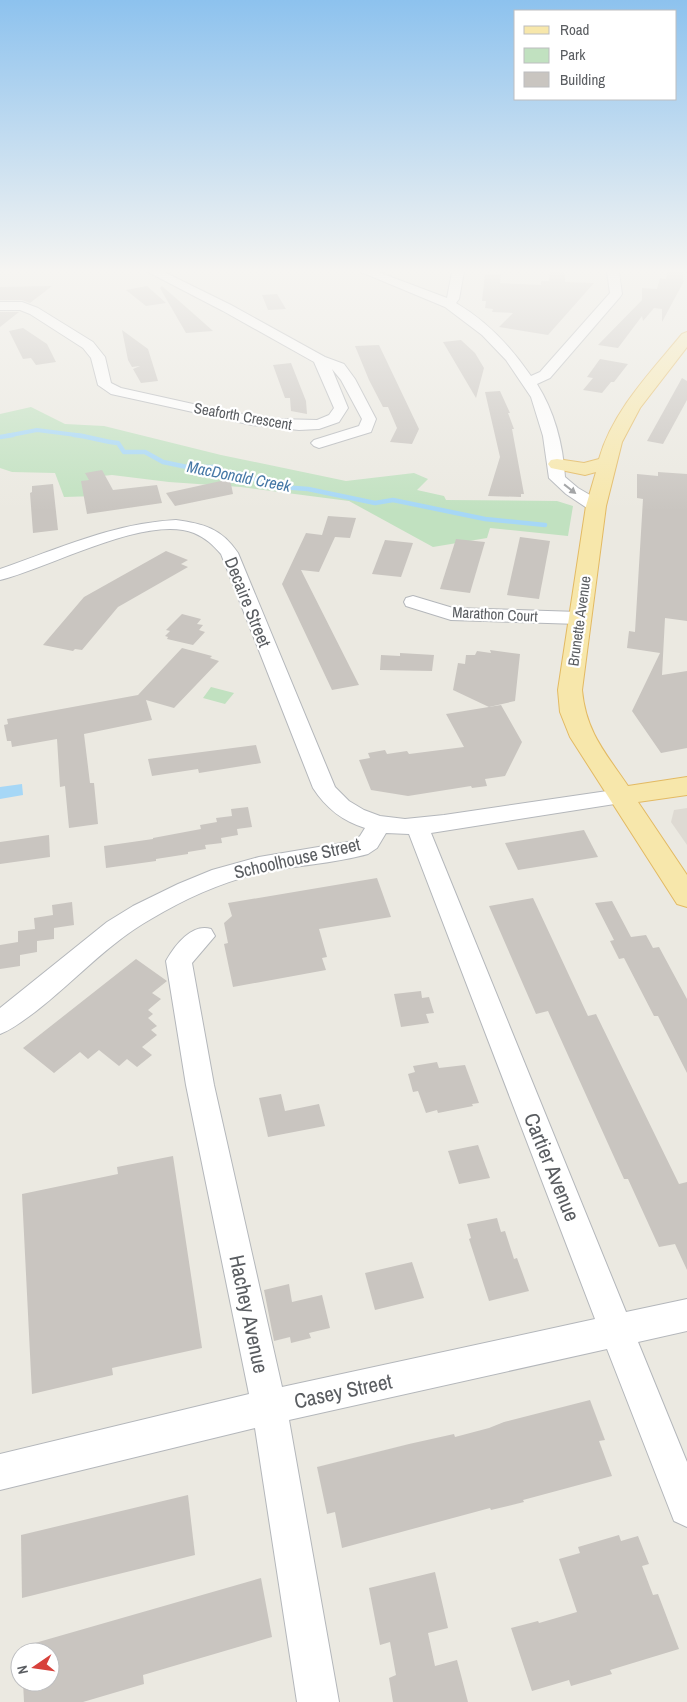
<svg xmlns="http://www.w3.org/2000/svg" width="687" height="1702" font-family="'Archivo Narrow',sans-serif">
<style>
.education{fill:#dedad3}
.green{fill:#c1e1c0}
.water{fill:#a6d7f6}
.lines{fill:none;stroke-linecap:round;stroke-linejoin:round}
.stream-far1{stroke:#a6d7f6;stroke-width:4}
.stream{stroke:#a6d7f6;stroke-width:4.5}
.building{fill:#c9c5c0}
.minor-casing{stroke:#b4b7bb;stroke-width:2}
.major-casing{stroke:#e3ba63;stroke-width:2}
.minor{fill:#fff;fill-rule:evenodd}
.major{fill:#f7e7ab;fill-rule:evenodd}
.oneway{fill:#9c9ea0}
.labels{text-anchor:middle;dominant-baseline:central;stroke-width:4.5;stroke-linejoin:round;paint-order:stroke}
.far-street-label{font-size:15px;fill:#5a5d61;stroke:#fff}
.far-water-label{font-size:16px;font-style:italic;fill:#4678a6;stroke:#fff}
.street-label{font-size:18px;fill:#5a5d61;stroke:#fff}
.near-street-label{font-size:21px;fill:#5a5d61;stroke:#fff}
</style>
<rect width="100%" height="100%" fill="#ebe9e1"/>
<path class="education" d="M687,808V845L671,822L674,810Z"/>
<g class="green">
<path d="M31,407L65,424L104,426L221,455L346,481L414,473L428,479L417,490L444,496L446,500L557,501L573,506L568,536L490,528L487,538L433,547L349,501L241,487L169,482L112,475L92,477L97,496L64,497L55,473L12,472L0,468V414Z"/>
<path d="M211,687L234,693L225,704L203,698Z"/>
</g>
<path class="water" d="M22,784L23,795L0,799V787Z"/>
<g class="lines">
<path class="stream-far1" d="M6,436L37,430L84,436"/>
<g class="stream">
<path d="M74,435C89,436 103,442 118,443L124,452H145L163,462L187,467H216L224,472L247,475L268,486L308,489L375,503L393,500L485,519L545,525"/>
<path d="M0,437L13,435"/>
</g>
</g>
<g class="building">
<path d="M550,272L565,273V282L594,283L548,335L499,327L513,313L492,312L493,309L485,308L486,301H482L485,274H501L500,283L541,285V281H549Z"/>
<path d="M667,272H683V280L684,281L662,322V309L654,308L643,321L642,316L618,348L598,345L642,300V288L657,289L660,278L666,279Z"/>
<path d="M52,286L30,303L22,300H0V287Z"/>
<path d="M147,286L166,303L146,306L126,290Z"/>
<path d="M162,286L195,315L213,331L186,333L160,288Z"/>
<path d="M277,294L286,309L268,310L262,295Z"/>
<path d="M0,312H19L0,327Z"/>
<path d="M23,328L47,344L56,362L36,365L31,358L23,359L9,331Z"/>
<path d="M122,330L148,349L158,381L141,383L133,369L140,366L132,367L128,360Z"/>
<path d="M461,340L475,353L484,368L476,398L443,342Z"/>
<path d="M379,345L419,429L412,444L390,442L397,428L388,407H383L369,380L355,346Z"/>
<path d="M600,359L628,364L614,382H611L602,393L583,390L593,378L587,377Z"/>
<path d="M291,363L306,401L307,414L291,411L290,398H285L273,365Z"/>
<path d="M682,378L687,381V400L663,444L647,441Z"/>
<path d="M500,391L510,413H508L514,429H512L524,494H521V497L488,496L500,457L485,392Z"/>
<path d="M102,470L113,490L157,485L162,503L87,514L81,481L89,480L85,473Z"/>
<path d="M658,472L687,474V621L665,618L662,675L687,671V748L661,753L632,711L660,653L627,648L629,631L635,632L643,499L637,498V474L658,476Z"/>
<path d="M230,479L233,494L175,506L166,493Z"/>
<path d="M53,484L58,530L33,533L30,493L32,492V486Z"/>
<path d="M328,516L356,518L350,538L335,537L319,572L301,570L359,685L332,690L282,584L306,533L322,535Z"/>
<path d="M520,537L550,541L539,599L507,595Z"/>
<path d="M456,539L485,542L470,593L440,589Z"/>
<path d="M385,540L413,543L401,577L372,574Z"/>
<path d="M166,551L188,560L181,564L188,567L118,607L82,650L75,649L73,651L43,645L84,597Z"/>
<path d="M182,614L201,619L197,624L203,625L199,630L205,632L193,645L167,639L168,637L165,636L170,631L166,630Z"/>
<path d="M182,648L212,656L210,658L219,661L174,708L146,700L152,720L84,734L90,783H94L98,824L69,828L65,786L60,787L57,739L12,747L11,741H7L4,725L8,724L7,719L138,695Z"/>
<path d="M490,650L520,654L515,701L489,707L453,690L458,663L465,664L466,655H475L477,651L491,653Z"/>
<path d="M400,653L434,655L432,671L380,670L381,655L400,656Z"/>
<path d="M501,705L522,742L505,776L485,779L487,786L472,788L471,786L408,796L371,790L359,760L370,758L368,753L385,750L387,754L407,751L409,754L464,747L446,714Z"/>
<path d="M256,745L261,763L199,773L198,769L152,776L148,759Z"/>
<path d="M248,807L252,827L237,829L238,835L221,838L222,843L205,845L206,849L188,852V854L156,859V861L106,868L104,846L153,839V838L201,829L200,825L217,822L216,818L232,816L231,809Z"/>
<path d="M584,830L598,857L518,870L505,843Z"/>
<path d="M49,835L50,857L0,864V842Z"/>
<path d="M377,878L391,917L319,929L327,957L322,958L326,970L233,987L224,944L228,943L224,923L232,916L228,903Z"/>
<path d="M533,898L588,1016L596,1014L679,1184L687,1182V1270L675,1244L659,1247L628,1179H624L548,1011L536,1014L489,906Z"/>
<path d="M612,901L631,937L646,935L653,948L659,947L687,999V1073L658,1016H654L624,958L619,959L610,941L614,940L595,903Z"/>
<path d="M72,902L74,925L54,928V939L37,941V952L20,955V966L0,969V945L18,942V931L35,929L34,918L53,915L52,905Z"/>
<path d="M136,959L167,981L152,993L161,999L148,1010L153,1014L148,1018L157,1026L151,1030L157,1035L142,1047L152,1055L137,1067L127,1059L119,1066L99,1050L88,1059L80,1052L54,1073L23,1048Z"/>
<path d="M421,991L422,998L429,997L434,1013L426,1014L429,1023L401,1027L394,994Z"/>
<path d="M437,1062L439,1068L465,1065L479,1103L472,1104L473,1106L438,1113L437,1110L426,1113L418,1091L413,1092L408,1074L415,1072L413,1066Z"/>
<path d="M281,1094L285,1111L319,1104L325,1126L268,1137L259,1098Z"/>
<path d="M478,1145L490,1178L459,1184L448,1151Z"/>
<path d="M173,1156L202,1348L112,1368L113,1375L32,1394L22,1194L118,1174L117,1167Z"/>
<path d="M497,1218L501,1232L505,1231L514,1259L517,1258L529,1291L489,1301L469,1239L471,1238L467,1224Z"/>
<path d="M412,1262L424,1298L375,1310L365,1273Z"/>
<path d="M289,1284L292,1302L322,1295L330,1328L309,1333L311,1338L291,1343L290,1337L274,1341L264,1290Z"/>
<path d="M590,1400L605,1440L599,1441L612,1476L523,1500L524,1502L491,1510L490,1508L342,1548L335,1512L327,1514L317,1467L409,1444L454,1434L455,1437L489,1428L504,1422Z"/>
<path d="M188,1495L195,1555L22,1598L21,1535Z"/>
<path d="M619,1535L621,1541L638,1536L649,1564L642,1566L653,1595L658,1594L679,1649L610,1670L612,1674L571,1686L569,1680L532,1691L511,1628L538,1621L539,1623L577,1612L559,1559L580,1553L578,1547Z"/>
<path d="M435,1572L448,1628L428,1633L435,1666L457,1660L468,1702H393L389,1678L396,1675L390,1642L380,1645L369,1588Z"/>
<path d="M261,1578L272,1637L143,1675L144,1684L83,1702H24L23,1682H50V1652H22L21,1647Z"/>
</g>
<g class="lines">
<defs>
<g id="minor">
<path d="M148,272H164L231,305L325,357L344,364L355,379L376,419L371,432L319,448L314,446L311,443L314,440L359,426L362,419L341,380L332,369L348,408L339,422L319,429L299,430L252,425L111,394L98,385L91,358L83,348L30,314L20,310H0V302H22L38,308L93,342L105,357L111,383L121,388L229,412L276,419L317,420L329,415L334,408L314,362L223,311Z"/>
<path d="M361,272H378L447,298L452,272H464L459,299L456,303C487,321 511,347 531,376L540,372L610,293L607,272H619L622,294L620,297L550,378L537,384C554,411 563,444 565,477L578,488L602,502L604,506L602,510H590L566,494L549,478L543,436L531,397L506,360L482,335L445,307Z"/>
<path d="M176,520C204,524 221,528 238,553L335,787L349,801L364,810L380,816L405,819L444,815L621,789L629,791L632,796L629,801L621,803L431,833L626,1312L687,1299V1331L638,1342L687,1462V1527L674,1521L607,1349L289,1420L339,1702H297L255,1428L0,1490V1454L249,1394L186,1085L166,961C175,945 192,923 211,929L215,936L192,963L214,1085L282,1387L595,1319L409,834L386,833L377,848L368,854C333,864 295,865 260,873C222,882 184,899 151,919C108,943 74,982 35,1012C24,1020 13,1029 0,1034V1008L107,922L133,906L178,884L212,870L259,857L354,841L360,836L365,828C342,821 326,808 313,788L221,554C213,545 206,538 194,533C147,514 49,568 0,580V569C58,549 114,523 176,520Z"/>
<path d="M413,596L453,608L579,612L586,614L588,618L586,622L579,624L451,620L406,606L404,602L406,598Z"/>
</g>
<path id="major" d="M687,332V347L640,408L622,442L606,506L582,690C586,732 605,752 628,786L687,777V795L638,802L687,875V907L677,904L570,737L560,712L558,690L586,506L596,472L585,475L551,468L548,464L551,460L557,459L584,463L599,459C613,410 651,372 682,334Z"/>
</defs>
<use href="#minor" class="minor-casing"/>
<use href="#major" class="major-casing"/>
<use href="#minor" class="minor"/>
<use href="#major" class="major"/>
</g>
<defs><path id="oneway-solid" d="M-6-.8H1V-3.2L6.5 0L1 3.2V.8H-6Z" transform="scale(1.25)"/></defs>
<use class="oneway" href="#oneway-solid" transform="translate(570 489) rotate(38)"/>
<linearGradient id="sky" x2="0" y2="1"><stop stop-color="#8dc2ee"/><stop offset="0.53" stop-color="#f6f5f2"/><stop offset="1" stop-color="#f6f5f2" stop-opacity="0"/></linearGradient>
<rect width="687" height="511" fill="url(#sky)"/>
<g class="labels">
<g class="far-street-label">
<text transform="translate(243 416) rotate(10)">Seaforth Crescent</text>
<text transform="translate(495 614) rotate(3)">Marathon Court</text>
<text transform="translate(579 621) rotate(-82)">Brunette Avenue</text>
</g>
<g class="far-water-label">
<text transform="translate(239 476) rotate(11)">MacDonald Creek</text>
</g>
<g class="street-label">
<text transform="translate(248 602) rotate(68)">Decaire Street</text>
<text transform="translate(297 858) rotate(-13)">Schoolhouse Street</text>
</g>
<g class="near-street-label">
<text transform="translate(552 1167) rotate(68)">Cartier Avenue</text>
<text transform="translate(249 1314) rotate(78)">Hachey Avenue</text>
<text transform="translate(343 1391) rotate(-12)">Casey Street</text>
</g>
</g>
<rect x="514" y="10" width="162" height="90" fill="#ffffff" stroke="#bdbec0"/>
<rect x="524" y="26" width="25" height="8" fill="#f7e7ab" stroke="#bdbec0"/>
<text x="560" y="35" font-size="15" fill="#5a5d61">Road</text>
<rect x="524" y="48" width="25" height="15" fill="#c1e1c0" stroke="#bdbec0"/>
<text x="560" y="60" font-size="15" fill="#5a5d61">Park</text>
<rect x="524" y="72" width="25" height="15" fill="#c9c5c0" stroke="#bdbec0"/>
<text x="560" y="85" font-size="15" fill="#5a5d61">Building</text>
<g transform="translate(35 1667) rotate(257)"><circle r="24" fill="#ffffff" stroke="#bdbec0"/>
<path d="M0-4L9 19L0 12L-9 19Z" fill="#d7413b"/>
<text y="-8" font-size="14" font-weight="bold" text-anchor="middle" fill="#5a5d61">N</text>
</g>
</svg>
